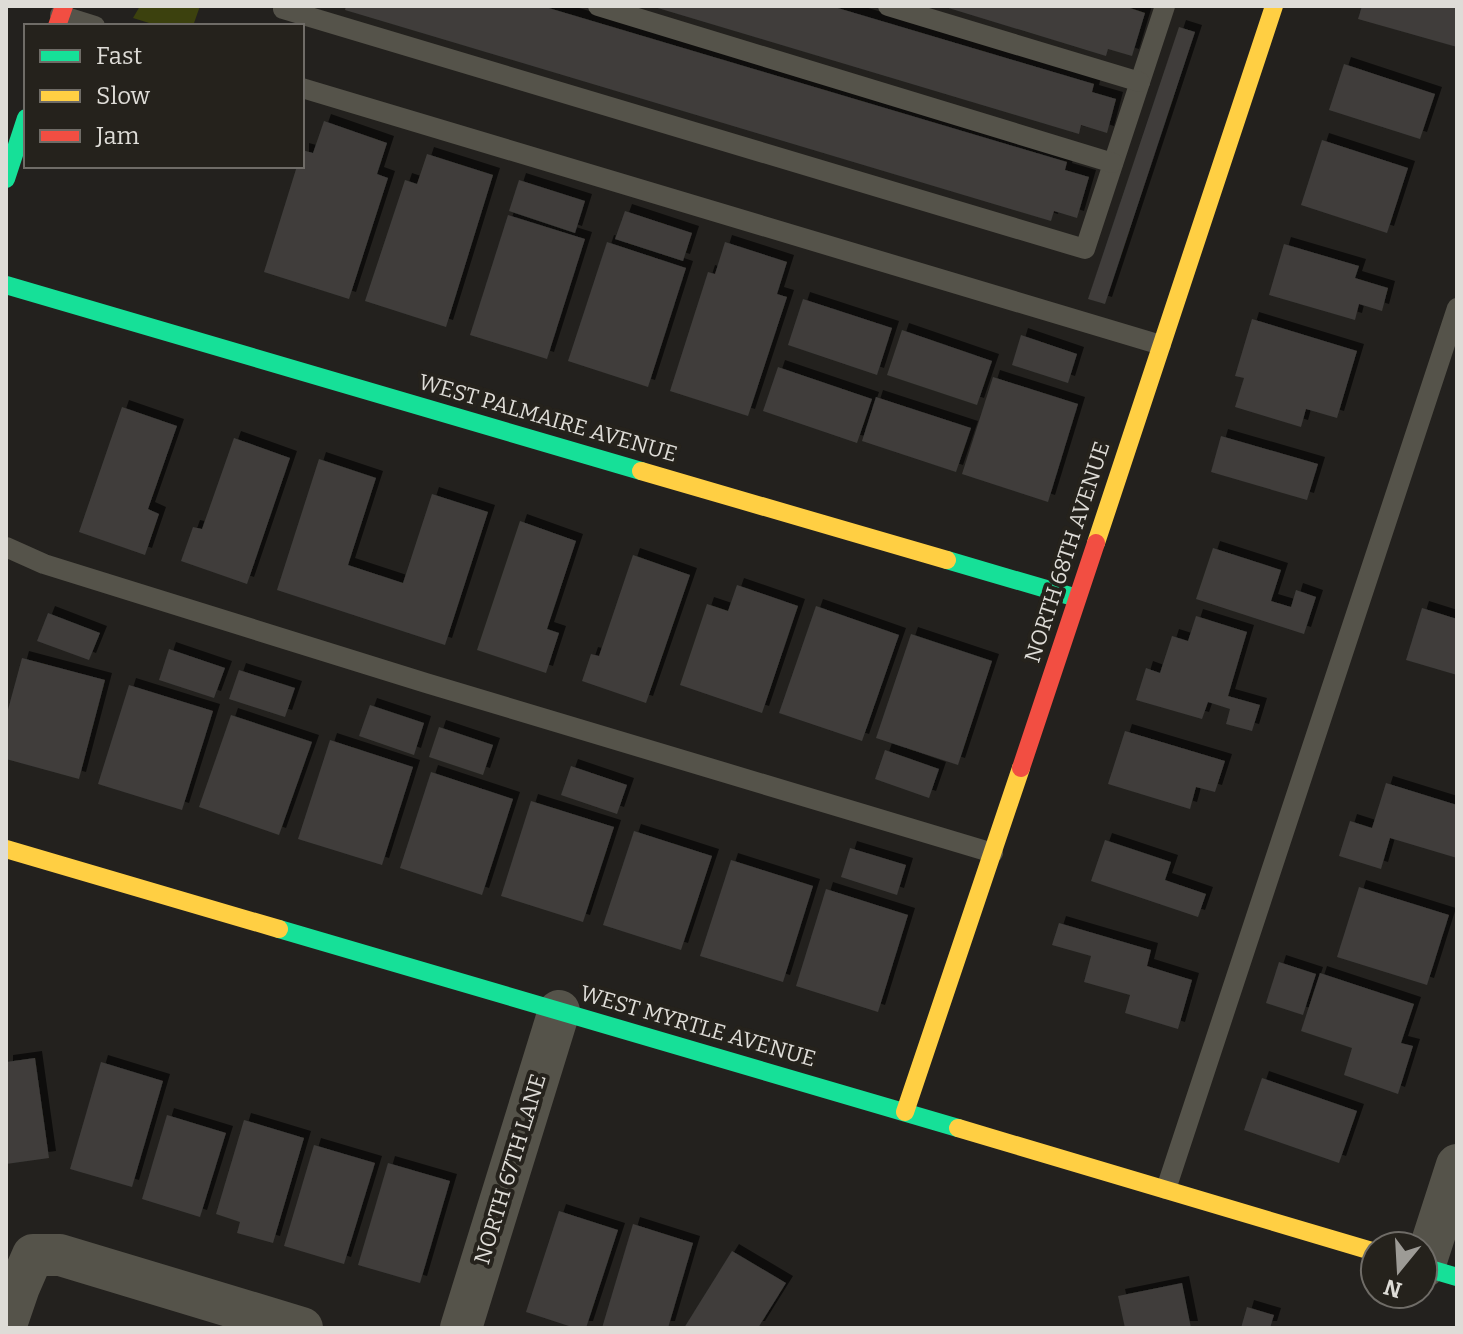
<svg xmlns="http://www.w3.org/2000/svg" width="1463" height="1334" font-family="Bitter,serif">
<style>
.green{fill:#3c410e}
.building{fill:#3f3d3b;filter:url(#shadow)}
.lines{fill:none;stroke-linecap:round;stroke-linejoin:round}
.lane{stroke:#55534a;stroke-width:20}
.street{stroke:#55534a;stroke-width:42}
.fast{stroke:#16e098;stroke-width:18}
.slow{stroke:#ffcf43;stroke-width:18}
.jam{stroke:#f24e42;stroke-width:18}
.labels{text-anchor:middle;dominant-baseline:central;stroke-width:8;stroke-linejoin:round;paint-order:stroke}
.street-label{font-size:22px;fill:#dedcd7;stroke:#25221c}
</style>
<defs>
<filter id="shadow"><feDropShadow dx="7" dy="-7" stdDeviation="0" flood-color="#0009"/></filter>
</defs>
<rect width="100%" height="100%" fill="#23211e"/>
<path class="green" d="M140,6H200L193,26H159L133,18Z"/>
<g class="building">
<path d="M346,6H542L1067,162L1065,170L1089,177L1077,218L1054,211L1051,221L345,10Z"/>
<path d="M651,6H831L1094,84L1092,92L1116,99L1107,133L1081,125L1079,134Z"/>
<path d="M942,6H1124L1145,13L1132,56L1108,49L1106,56Z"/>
<path d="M1362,6H1457V47L1358,19Z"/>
<path d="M1179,27L1195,32L1105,304L1088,299Z"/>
<path d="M1344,64L1435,94L1420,139L1329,110Z"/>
<path d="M324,121L387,143L377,174L388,178L349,299L264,272L297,166H302V150L313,153Z"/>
<path d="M1322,140L1408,168L1387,233L1301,205Z"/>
<path d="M427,154L493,175L446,327L365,301L405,180L417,184Z"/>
<path d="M519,180L585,201L575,233L509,211Z"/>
<path d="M625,211L692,233L683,261L615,239Z"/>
<path d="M508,215L585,239L547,359L470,335Z"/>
<path d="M607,242L686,268L648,387L568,361Z"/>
<path d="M725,242L787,262L777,294L787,297L748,416L670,391L708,272L715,274Z"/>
<path d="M1284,244L1359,266L1355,278L1388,288L1382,311L1359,304L1355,320L1269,295Z"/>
<path d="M803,299L892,328L877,375L788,345Z"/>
<path d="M1252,319L1357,351L1337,418L1306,409L1301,427L1235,407L1244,378L1235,376Z"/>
<path d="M902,330L992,361L977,405L887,375Z"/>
<path d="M1021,335L1077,354L1068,383L1012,365Z"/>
<path d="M778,367L872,399L857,443L763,411Z"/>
<path d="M993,377L1078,404L1048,502L962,474Z"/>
<path d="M876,397L971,428L956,472L862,441Z"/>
<path d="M122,407L177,426L148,509L159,514L145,555L79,532Z"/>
<path d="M1221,436L1318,464L1307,500L1211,472Z"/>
<path d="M234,438L290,458L247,584L181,561L193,527L202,529Z"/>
<path d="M319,459L376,478L348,565L403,583L432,494L488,512L445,645L277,590Z"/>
<path d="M520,521L576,541L547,629L559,633L546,673L477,650Z"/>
<path d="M1213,548L1281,570L1271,601L1291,607L1296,590L1316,597L1304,634L1196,599Z"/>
<path d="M633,555L690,575L646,703L582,681L591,654L599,656Z"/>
<path d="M737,585L798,606L762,713L680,685L707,604L728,611Z"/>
<path d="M816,606L899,635L862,741L779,713Z"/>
<path d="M1422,608L1457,619V675L1406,660Z"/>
<path d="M48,613L100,633L89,660L37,641Z"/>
<path d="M1196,616L1247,632L1228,696L1260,705L1252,731L1226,724L1230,709L1208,702L1202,719L1136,700L1146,668L1160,673L1172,636L1188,641Z"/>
<path d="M911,634L992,661L958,765L876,738Z"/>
<path d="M169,649L225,668L214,698L159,680Z"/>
<path d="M22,658L105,680L79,779L6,759V717Z"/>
<path d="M239,670L295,688L285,717L229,699Z"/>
<path d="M129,685L213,711L182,810L98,784Z"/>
<path d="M370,705L424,723L414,755L359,736Z"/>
<path d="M231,715L312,742L279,835L199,807Z"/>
<path d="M439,727L493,745L483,775L429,757Z"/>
<path d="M1125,731L1225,761L1215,792L1196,787L1190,809L1108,784Z"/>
<path d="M330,740L413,767L382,865L298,839Z"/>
<path d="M885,750L939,769L929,798L875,779Z"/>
<path d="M571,766L627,785L617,814L561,795Z"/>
<path d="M431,772L513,799L482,895L400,868Z"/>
<path d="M1386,783L1457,805V858L1390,838L1381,869L1339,856L1350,821L1372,828Z"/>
<path d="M531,801L614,827L583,922L501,896Z"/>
<path d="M634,831L712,856L681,950L603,925Z"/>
<path d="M1105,840L1171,862L1165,880L1206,894L1198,917L1091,881Z"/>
<path d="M850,848L906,865L897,895L841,877Z"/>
<path d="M731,860L813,886L783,982L700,956Z"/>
<path d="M1359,887L1449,915L1427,985L1337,957Z"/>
<path d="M826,889L908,915L878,1012L796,986Z"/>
<path d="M1059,923L1151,950L1147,966L1192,980L1178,1029L1125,1013L1130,995L1084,982L1091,956L1052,945Z"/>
<path d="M1279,962L1316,974L1303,1015L1266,1003Z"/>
<path d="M1320,973L1414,1004L1401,1043L1413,1046L1398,1094L1344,1075L1352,1048L1301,1031Z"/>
<path d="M35,1058L49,1158L6,1164V1062Z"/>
<path d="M101,1062L163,1081L132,1187L70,1169Z"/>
<path d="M1262,1078L1357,1111L1339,1163L1244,1130Z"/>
<path d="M167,1115L226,1133L200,1217L142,1199Z"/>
<path d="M244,1120L304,1138L273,1243L237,1233L240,1222L216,1214Z"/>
<path d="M314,1145L375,1163L344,1264L284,1246Z"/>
<path d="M388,1163L450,1181L420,1283L358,1265Z"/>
<path d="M559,1211L618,1230L586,1328H575L526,1312Z"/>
<path d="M633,1224L693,1243L668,1328H602Z"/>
<path d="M732,1251L786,1283L758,1328H684Z"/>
<path d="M1182,1283L1191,1328H1125L1118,1296Z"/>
<path d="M1247,1307L1274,1315L1270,1328H1241Z"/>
</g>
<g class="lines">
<g class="lane">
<path d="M284,6L283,9L1085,249L1165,6"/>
<path d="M598,6L1113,163"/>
<path d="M888,6L1140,82"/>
<path d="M60,15L95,26"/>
<path d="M302,88L1161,345"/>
<path d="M6,547L44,564L426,683L993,853"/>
<path d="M1166,1189L1457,308"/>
</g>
<g class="street">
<path d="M1424,1267L1457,1165"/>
<path d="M6,1325L19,1287L33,1255H60L302,1328"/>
<path d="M461,1328L559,1011"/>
</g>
<g class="fast">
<path d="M6,179L26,118"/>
<path d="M6,285L641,471"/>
<path d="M947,560L1077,598"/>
<path d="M279,929L958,1128"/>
<path d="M1423,1267L1457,1277"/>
</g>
<g class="slow">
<path d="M641,471L947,560"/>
<path d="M1096,543L1274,6"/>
<path d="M6,849L279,929"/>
<path d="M905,1112L1021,768"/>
<path d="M958,1128L1375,1252"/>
</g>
<g class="jam">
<path d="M57,26L64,6"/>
<path d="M1021,768L1096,543"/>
</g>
</g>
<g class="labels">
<g class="street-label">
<text transform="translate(548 418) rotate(16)">WEST PALMAIRE AVENUE</text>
<text transform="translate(1067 552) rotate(-72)">NORTH 68TH AVENUE</text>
<text transform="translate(698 1026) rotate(16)">WEST MYRTLE AVENUE</text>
<text transform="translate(510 1169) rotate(-73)">NORTH 67TH LANE</text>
</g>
</g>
<rect width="1463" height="1334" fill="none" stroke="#dedcd7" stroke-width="16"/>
<rect x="24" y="24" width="280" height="144" fill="#25221c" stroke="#6f6c67" stroke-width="2"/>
<rect x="40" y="50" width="40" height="12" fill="#16e098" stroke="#6f6c67" stroke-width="2"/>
<text x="96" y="64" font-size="24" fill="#dedcd7">Fast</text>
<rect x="40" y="90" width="40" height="12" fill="#ffcf43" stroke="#6f6c67" stroke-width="2"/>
<text x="96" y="104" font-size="24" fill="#dedcd7">Slow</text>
<rect x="40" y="130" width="40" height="12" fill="#f24e42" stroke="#6f6c67" stroke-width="2"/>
<text x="96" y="144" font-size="24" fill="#dedcd7">Jam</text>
<g transform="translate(1399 1270) rotate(198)"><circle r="38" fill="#25221c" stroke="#6f6c67" stroke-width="2"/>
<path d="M0-6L14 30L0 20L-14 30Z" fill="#9d9b96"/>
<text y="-12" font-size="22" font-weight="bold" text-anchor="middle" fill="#dedcd7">N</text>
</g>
</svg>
